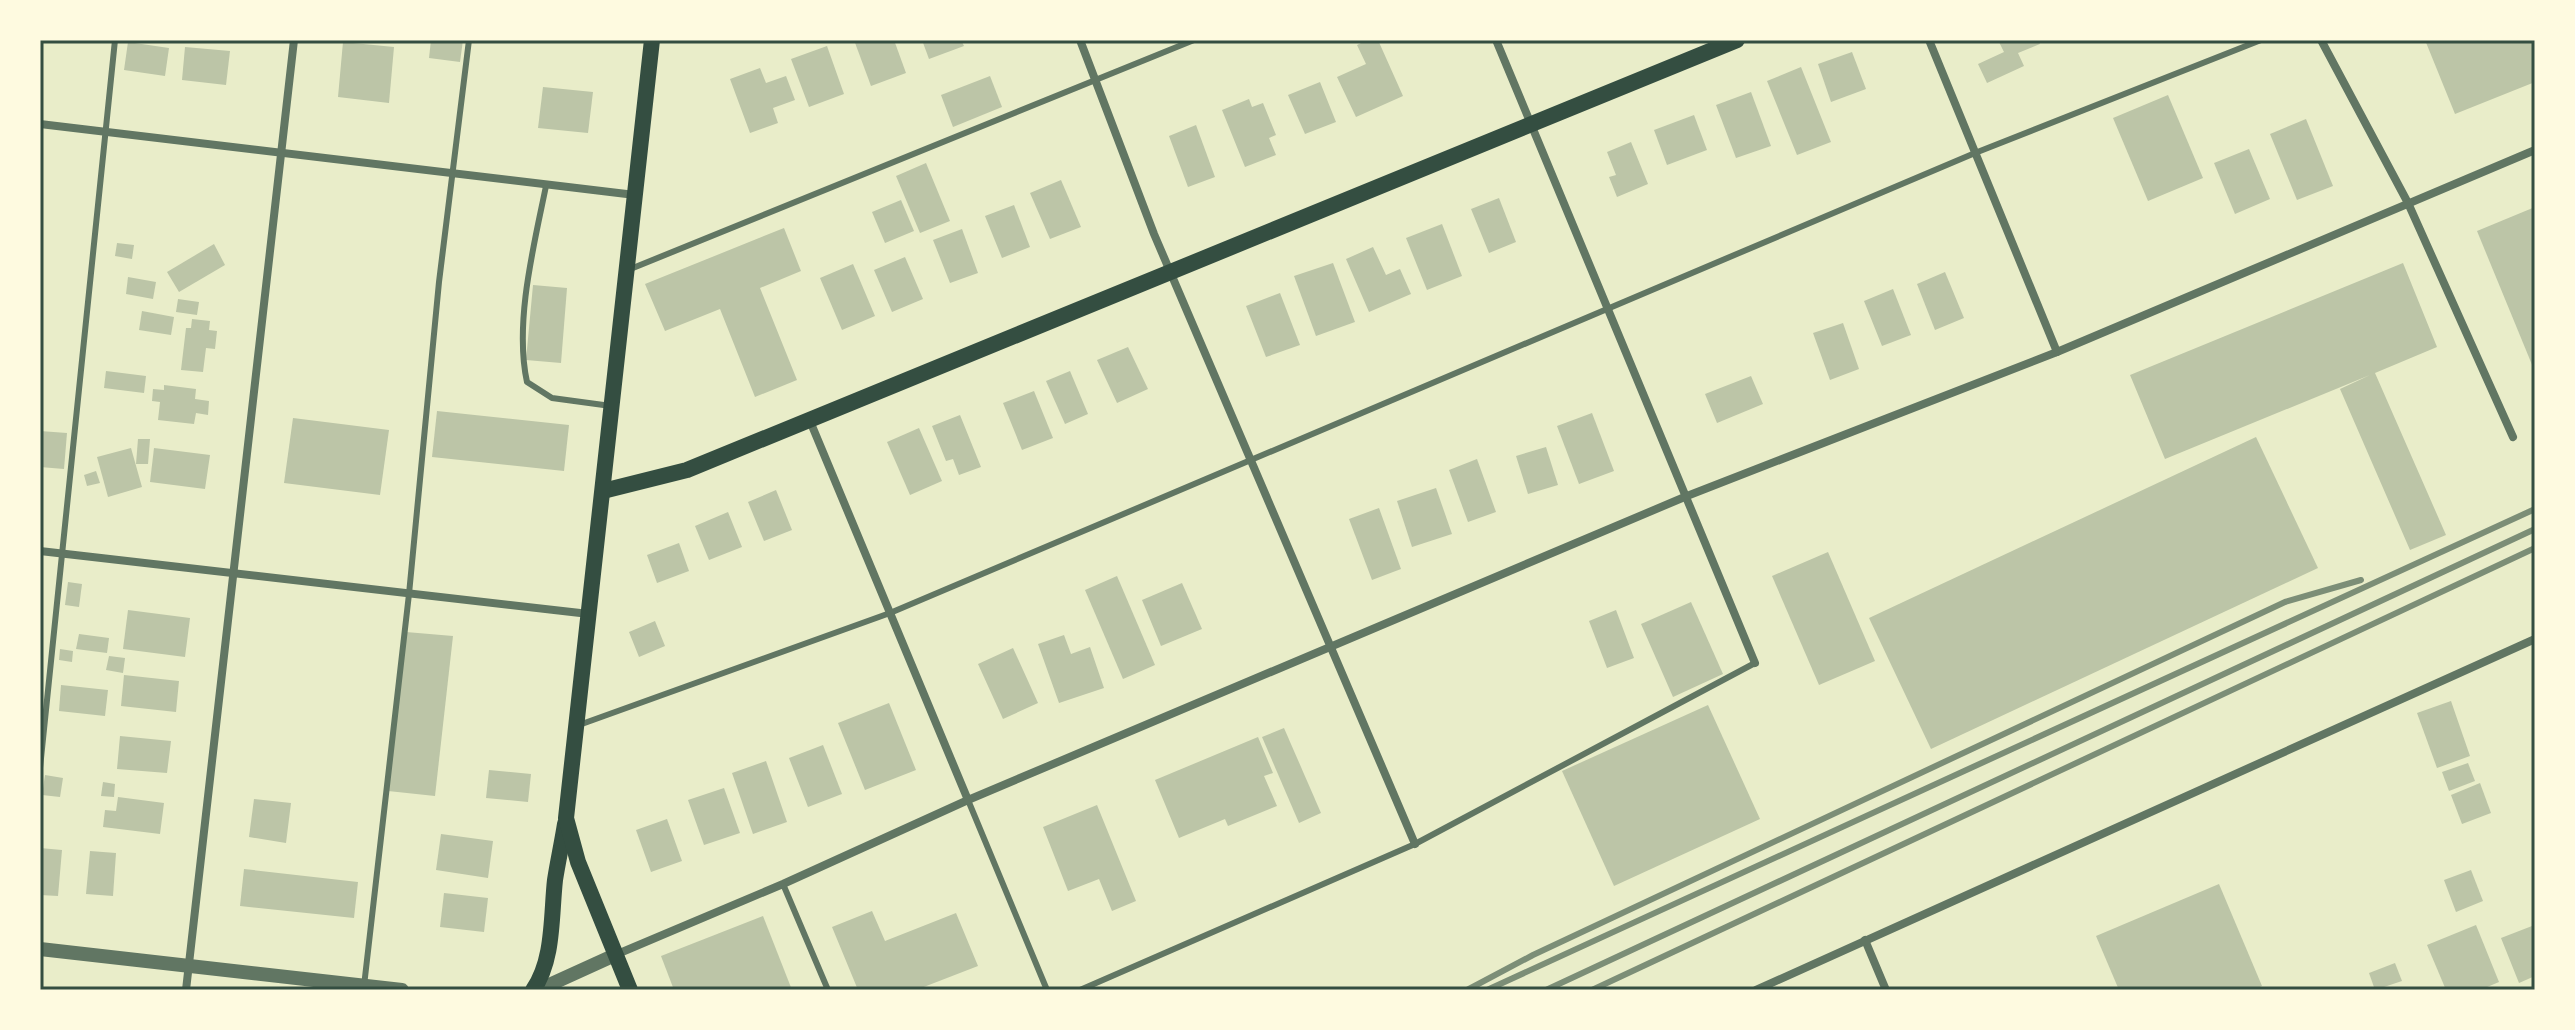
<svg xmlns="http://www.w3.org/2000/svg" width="2575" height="1030" font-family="'Public Sans',sans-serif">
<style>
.building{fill:#bcc5a7}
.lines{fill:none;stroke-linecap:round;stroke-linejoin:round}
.service{stroke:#617663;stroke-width:6}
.minor{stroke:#617663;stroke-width:8}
.tertiary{stroke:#617663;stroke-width:14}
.secondary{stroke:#344e41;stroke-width:16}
.rail{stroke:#7c8e77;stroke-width:6}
.neatline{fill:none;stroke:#344e41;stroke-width:3}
</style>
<rect width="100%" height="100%" fill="#e9edc9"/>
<g class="building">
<path d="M431,40H463L460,62L429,58Z"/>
<path d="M854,40H894L906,73L871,86Z"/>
<path d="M922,40H961L964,46L929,59Z"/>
<path d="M1367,40H1378L1403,96L1356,117L1337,77L1366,64L1357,45Z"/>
<path d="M1998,40H2038L2040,44L2018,53L2024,66L1987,83L1978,64L2004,52Z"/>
<path d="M2425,40H2535V82L2455,114Z"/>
<path d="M128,42L169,48L165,76L124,70Z"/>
<path d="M343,42L394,47L389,103L338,97Z"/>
<path d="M827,46L844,94L809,107L791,59Z"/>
<path d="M185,47L230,51L226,85L182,80Z"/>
<path d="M1852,52L1866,89L1831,102L1818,64Z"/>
<path d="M1801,67L1831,142L1797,155L1767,81Z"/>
<path d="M760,68L766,83L786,76L795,100L773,108L778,123L750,133L730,79Z"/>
<path d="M990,76L1002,107L953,127L941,95Z"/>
<path d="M1320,82L1336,122L1305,134L1288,95Z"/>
<path d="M543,87L593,92L588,133L538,128Z"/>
<path d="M1751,92L1771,146L1736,158L1716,105Z"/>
<path d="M2168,95L2203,178L2148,201L2113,118Z"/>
<path d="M1249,99L1252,107L1263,103L1276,135L1269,138L1276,155L1245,167L1222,110Z"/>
<path d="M1694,115L1707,150L1667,165L1654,130Z"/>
<path d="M2306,119L2333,186L2297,200L2270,134Z"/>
<path d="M1196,125L1215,177L1188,187L1169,136Z"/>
<path d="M1631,142L1648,184L1617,197L1609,177L1616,175L1607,152Z"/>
<path d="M2249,149L2270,199L2235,214L2214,163Z"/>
<path d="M926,163L950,221L920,233L896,176Z"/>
<path d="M1061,180L1081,227L1050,239L1030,193Z"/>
<path d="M1499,198L1516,242L1489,253L1471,209Z"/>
<path d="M901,200L914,231L885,243L872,212Z"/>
<path d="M1014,205L1030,247L1002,258L985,216Z"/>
<path d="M2535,207V372L2477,231Z"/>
<path d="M1442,224L1462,276L1427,290L1406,238Z"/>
<path d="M784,228L801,271L760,288L797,380L755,397L720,309L665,331L645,284Z"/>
<path d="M962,229L978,273L950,283L933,240Z"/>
<path d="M117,243L134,245L132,259L115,256Z"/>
<path d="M214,244L225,265L179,292L167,272Z"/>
<path d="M1373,247L1386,275L1400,269L1411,294L1369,312L1346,259Z"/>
<path d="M905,257L923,299L892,312L874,270Z"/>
<path d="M1333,263L1355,322L1316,336L1294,276Z"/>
<path d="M2403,263L2437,347L2375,373L2446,535L2410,550L2340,389L2370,375L2165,459L2130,375Z"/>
<path d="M853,264L875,316L842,330L820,278Z"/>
<path d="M1945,272L1964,318L1935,330L1917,284Z"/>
<path d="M128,277L156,282L153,299L126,294Z"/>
<path d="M533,285L567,288L561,363L526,360Z"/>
<path d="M1893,289L1911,335L1882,346L1864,301Z"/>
<path d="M1280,293L1300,345L1266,357L1246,306Z"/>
<path d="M178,299L199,302L197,315L176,312Z"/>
<path d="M142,311L174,317L171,335L139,330Z"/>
<path d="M192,319L210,321L209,330L217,331L215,349L206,348L203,372L181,370L186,328H191Z"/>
<path d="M1843,323L1859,369L1830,380L1813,333Z"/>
<path d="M1128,347L1148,389L1117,403L1097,360Z"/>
<path d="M106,371L146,376L144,393L104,388Z"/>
<path d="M1070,371L1088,414L1065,424L1046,381Z"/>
<path d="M1751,376L1763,404L1717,423L1705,394Z"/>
<path d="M164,385L196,389L195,399L209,401L208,415L196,413L194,424L158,420L160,402L152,401L153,389L164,390Z"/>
<path d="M1034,391L1053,438L1022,450L1003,403Z"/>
<path d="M437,411L569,425L564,471L432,457Z"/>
<path d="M1592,413L1614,471L1579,484L1557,426Z"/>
<path d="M960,415L981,467L959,475L953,459L946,461L932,426Z"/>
<path d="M293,418L389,430L380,495L284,483Z"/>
<path d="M919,428L942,481L910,495L887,442Z"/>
<path d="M40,431L67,433L64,469L40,467Z"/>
<path d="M2256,437L2318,568L1931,749L1869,618Z"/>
<path d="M138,439H150L148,464H136Z"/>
<path d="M1546,447L1558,485L1528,494L1516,456Z"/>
<path d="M131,448L142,487L108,497L97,457Z"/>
<path d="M154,448L210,455L205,489L150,482Z"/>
<path d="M1477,459L1496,512L1468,522L1449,470Z"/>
<path d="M96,471L100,483L87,486L84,475Z"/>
<path d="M1436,488L1452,534L1412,547L1397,501Z"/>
<path d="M776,490L792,530L764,541L748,502Z"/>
<path d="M1379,508L1401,569L1372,580L1349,519Z"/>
<path d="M728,512L742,547L709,560L695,526Z"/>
<path d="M679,543L689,571L657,583L647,555Z"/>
<path d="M1828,552L1875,661L1819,685L1772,576Z"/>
<path d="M1117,576L1155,665L1123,679L1085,590Z"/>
<path d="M68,582L82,584L79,607L65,605Z"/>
<path d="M1182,583L1202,629L1161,646L1142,600Z"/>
<path d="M1691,602L1723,674L1673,697L1641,624Z"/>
<path d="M128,610L190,618L185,657L123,649Z"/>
<path d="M1616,610L1634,658L1607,668L1589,621Z"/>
<path d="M655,621L665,646L639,657L629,632Z"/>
<path d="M406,632L453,636L435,796L388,791Z"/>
<path d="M79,634L109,638L107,653L76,649Z"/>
<path d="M1064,635L1071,654L1090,647L1104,688L1059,703L1038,644Z"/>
<path d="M1013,648L1038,703L1003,719L978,664Z"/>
<path d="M60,649L73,651L72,662L59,660Z"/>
<path d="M109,656L125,658L123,673L106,670Z"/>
<path d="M124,675L179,681L176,712L121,706Z"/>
<path d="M61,685L108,690L105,716L59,711Z"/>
<path d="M2451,701L2470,756L2437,768L2417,713Z"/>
<path d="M889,703L916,770L865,790L838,723Z"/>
<path d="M1708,705L1760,819L1614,886L1562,771Z"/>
<path d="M1284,728L1321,813L1299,823L1262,737Z"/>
<path d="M120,736L171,741L167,773L117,769Z"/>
<path d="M1258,737L1273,773L1264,776L1277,806L1228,826L1225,819L1179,838L1155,780Z"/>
<path d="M823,745L842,794L808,807L789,758Z"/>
<path d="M766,761L787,822L753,834L732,773Z"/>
<path d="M2468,763L2475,781L2449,791L2442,772Z"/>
<path d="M489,770L531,774L528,802L486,798Z"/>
<path d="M45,775L63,778L60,797L42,795Z"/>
<path d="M103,782L115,784L114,797L101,796Z"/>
<path d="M2480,783L2491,813L2462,824L2451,795Z"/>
<path d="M724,788L740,833L704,845L688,800Z"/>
<path d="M118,797L164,803L160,834L103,827L105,810L116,811Z"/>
<path d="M254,799L291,803L286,843L249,837Z"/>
<path d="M1097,805L1136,901L1112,911L1099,879L1068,891L1043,827Z"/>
<path d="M667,819L682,861L651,872L636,830Z"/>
<path d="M441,834L493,841L488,878L436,870Z"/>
<path d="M40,848L62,850L58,896L40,895Z"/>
<path d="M90,851L116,853L113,896L86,894Z"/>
<path d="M244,869L358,882L354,918L240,906Z"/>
<path d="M2471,870L2483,901L2456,912L2444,880Z"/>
<path d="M2219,884L2262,986L2253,990H2119L2096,936Z"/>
<path d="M444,893L488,898L484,932L440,927Z"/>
<path d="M872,911L885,941L956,913L978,966L916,990H858L832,927Z"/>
<path d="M763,916L792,990H674L661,956Z"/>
<path d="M2476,925L2499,982L2480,990H2446L2427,945Z"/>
<path d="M2532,926L2535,934V976L2519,983L2501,938Z"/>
<path d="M2395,963L2402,981L2375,990L2369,973Z"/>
</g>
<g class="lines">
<g class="service">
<path d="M546,186C534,245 514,323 527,382L552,398L611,406"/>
<path d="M628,270L1194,40"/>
<path d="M579,725L890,613L1975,153L2261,40"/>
<path d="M40,768L115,40"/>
<path d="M968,800L1047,990"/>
<path d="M783,884L828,990"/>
<path d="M364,986L409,594L439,282L469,40"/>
<path d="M1080,990L1415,844L1755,663"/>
</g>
<g class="minor">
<path d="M1080,40L1154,234L1415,844"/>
<path d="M1496,40L1755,663"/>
<path d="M1929,40L2057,352"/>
<path d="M2321,40L2408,203L2513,437"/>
<path d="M40,124L635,195"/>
<path d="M810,421L968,800"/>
<path d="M40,551L589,614"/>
<path d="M1865,940L1886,990"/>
<path d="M615,955L783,884L968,800L1687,496L2057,352L2535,150"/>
<path d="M186,990L294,40"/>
<path d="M1756,990L2535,639"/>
</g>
<g class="tertiary">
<path d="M40,949L402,990"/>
<path d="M538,990L615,955"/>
</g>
<g class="secondary">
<path d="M603,491L687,470L1737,40"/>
<path d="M533,990C554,960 551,916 555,880C558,861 562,843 565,824"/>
<path d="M630,990L578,862L566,818L652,40"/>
</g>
<g class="rail">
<path d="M1467,990L1533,955L2285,602L2361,580"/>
<path d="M1487,990L2535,509"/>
<path d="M1546,990L2535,529"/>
<path d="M1592,990L2535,548"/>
</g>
</g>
<rect width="2575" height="1030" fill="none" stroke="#fefae0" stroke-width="84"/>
<rect x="42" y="42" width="2491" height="946" class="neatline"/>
</svg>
